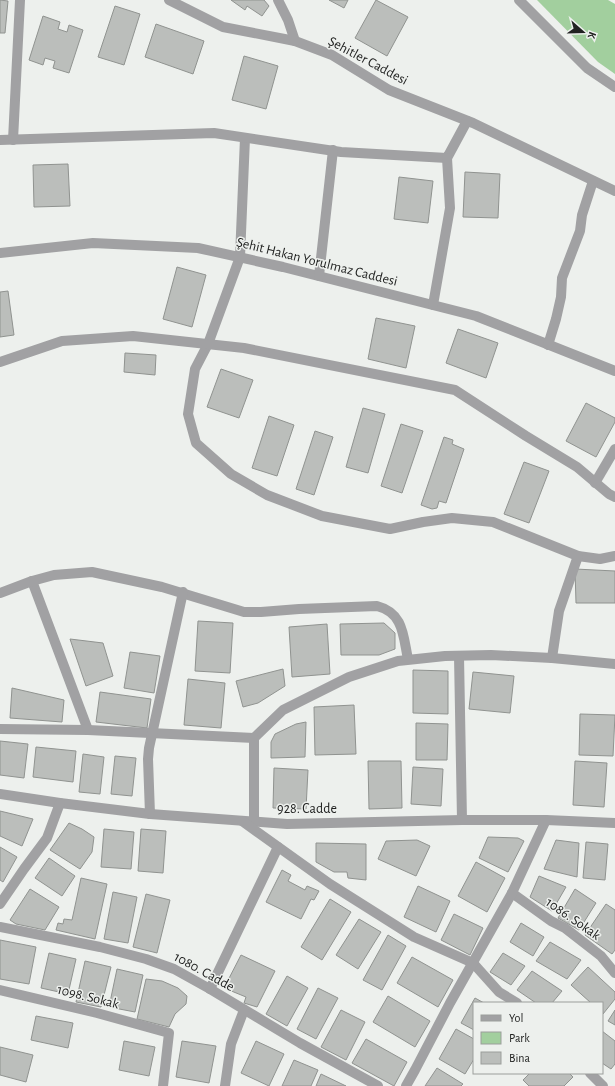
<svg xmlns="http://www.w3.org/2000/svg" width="615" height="1086" font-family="'Alegreya Sans',sans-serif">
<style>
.green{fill:#a2cf9e}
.building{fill:#bbbebb;stroke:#909390}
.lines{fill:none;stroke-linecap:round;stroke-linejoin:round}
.minor{stroke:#a1a1a3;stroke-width:10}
.labels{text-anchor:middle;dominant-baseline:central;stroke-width:3;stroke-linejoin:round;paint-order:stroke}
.street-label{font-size:14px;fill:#212221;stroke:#edf0ed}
</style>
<rect width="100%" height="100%" fill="#edf0ed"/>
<path class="green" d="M537,0H608L615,4V74L598,62Z"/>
<g class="building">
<path d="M0,0L8,1L5,33H0Z"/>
<path d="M231,0H264L269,6L262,16L247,6L245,10Z"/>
<path d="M329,0H348L344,8Z"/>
<path d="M376,0L408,17L387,56L355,38Z"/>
<path d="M115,6L140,14L124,65L98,57Z"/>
<path d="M43,16L60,22L58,29L67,32L69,25L83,30L69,73L53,68L55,61L45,58L43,65L29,60Z"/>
<path d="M156,24L204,41L193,74L145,57Z"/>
<path d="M244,56L278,66L266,109L232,100Z"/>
<path d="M68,164L70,206L34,207L33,165Z"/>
<path d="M465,172L500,174L498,218L463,217Z"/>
<path d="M399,177L433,181L428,223L394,219Z"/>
<path d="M177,267L206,275L192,327L163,319Z"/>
<path d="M8,291L14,335L0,337V292Z"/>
<path d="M376,318L415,326L406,368L368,359Z"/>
<path d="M458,329L498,343L486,378L446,363Z"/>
<path d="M125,353L156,355L155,375L124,372Z"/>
<path d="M221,369L253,380L239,418L207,407Z"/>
<path d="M586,403L615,418V422L596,457L566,441Z"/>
<path d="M363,408L385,414L368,473L346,467Z"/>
<path d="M269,416L294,425L277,476L252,468Z"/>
<path d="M401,424L423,431L402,493L381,486Z"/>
<path d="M315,431L333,437L314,495L296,489Z"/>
<path d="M444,437L453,440L452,444L464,449L446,503L439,501L437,508L432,509L421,505Z"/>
<path d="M524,462L549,471L529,523L504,514Z"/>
<path d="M575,569L615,571V603H576Z"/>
<path d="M198,621L233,623L230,673L195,671Z"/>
<path d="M384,623L395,633V649L379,655H341L340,624Z"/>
<path d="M327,624L330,674L292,677L289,627Z"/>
<path d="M70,639L103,643L113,676L86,686Z"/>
<path d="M130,652L160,656L154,693L124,688Z"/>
<path d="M283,669L285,686L258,703L243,707L236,681Z"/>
<path d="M413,670L448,671V714L413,713Z"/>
<path d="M473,672L514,676L510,713L469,709Z"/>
<path d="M188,679L225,683L221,728L184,725Z"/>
<path d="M12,688L64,700L62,722L10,718Z"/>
<path d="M100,692L151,699L147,728L96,722Z"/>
<path d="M354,705L356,754L315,755L314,707Z"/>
<path d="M580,714L615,715L613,756L579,755Z"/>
<path d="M306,722L305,757L271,758V742L275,734L296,724Z"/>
<path d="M416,723L448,724L447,760H416Z"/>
<path d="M0,741L28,744L24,778L0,775Z"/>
<path d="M36,747L76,751L73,782L33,777Z"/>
<path d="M83,754L104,757L100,794L79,792Z"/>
<path d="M115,756L136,758L132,796L111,794Z"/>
<path d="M368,761H401L402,808L369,809Z"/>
<path d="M575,761L607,763L604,807L573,805Z"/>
<path d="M413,767L443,769L441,806L411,804Z"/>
<path d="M274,768L308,770L306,809L273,808Z"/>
<path d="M0,811L33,819L22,846L0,836Z"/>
<path d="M69,823L82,829L94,837L92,852L80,869L50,850Z"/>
<path d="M104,829L134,832L131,869L101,867Z"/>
<path d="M141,829L166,831L163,873L138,871Z"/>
<path d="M488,837L518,838L524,841L508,872L479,858Z"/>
<path d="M417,840L430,846L416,876L378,859L386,841Z"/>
<path d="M556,840L579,843L577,877L544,869Z"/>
<path d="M586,842L608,844L605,880L583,878Z"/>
<path d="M316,843L366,844V880L348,878L347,872H334L316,862Z"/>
<path d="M0,847L17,857L3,882L0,880Z"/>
<path d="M49,858L75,876L62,896L35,878Z"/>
<path d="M476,862L505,878L487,912L458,896Z"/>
<path d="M282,870L291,875L288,881L305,890L307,886L319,891L314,900L311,899L301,919L266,902Z"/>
<path d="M539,876L566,887L552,911L530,897Z"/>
<path d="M81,878L107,884L95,939L56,930L58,923L63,924L64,919L72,920Z"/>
<path d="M418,886L450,901L436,932L404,917Z"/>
<path d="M30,889L59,907L45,930L16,924L10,920Z"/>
<path d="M575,889L596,903L579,930L558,918Z"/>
<path d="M113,892L137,897L128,943L104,939Z"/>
<path d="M146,894L170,900L157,953L133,947Z"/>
<path d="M330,899L351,912L322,960L301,947Z"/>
<path d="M606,904L615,910V950L612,954L585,935Z"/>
<path d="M454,914L483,928L470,955L441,940Z"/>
<path d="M359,919L381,932L358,969L336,955Z"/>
<path d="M521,923L544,937L533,956L510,942Z"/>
<path d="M388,935L406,946L382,990L363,980Z"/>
<path d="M0,940L36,947L29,984L0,979Z"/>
<path d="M550,942L581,960L567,979L536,961Z"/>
<path d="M49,953L76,959L68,994L41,988Z"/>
<path d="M503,953L525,966L511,985L490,972Z"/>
<path d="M241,955L275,971L257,1007L244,1003L246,997L224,988Z"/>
<path d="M412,957L453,980L438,1007L397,983Z"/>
<path d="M85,961L111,967L101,1007L76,1002Z"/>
<path d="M588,967L615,992V999L603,1014L602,1003H591L571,985Z"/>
<path d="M117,969L143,975L135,1012L109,1007Z"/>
<path d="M532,971L562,991L552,1003H536L517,990Z"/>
<path d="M287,976L308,988L287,1026L266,1014Z"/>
<path d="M146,979L162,981L178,988L187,996L186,1004L175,1014L169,1027L137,1019Z"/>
<path d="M318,988L338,998L316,1039L297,1029Z"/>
<path d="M388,996L430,1021L415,1047L373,1022Z"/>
<path d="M475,998L484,1003H474V1030L461,1023Z"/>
<path d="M341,1010L365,1022L346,1060L321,1047Z"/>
<path d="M615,1010V1025L608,1021Z"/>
<path d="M36,1016L73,1023L68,1048L31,1040Z"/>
<path d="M456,1029L474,1039V1059L465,1074L439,1059Z"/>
<path d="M602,1031L615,1041V1064L611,1069L602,1063Z"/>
<path d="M366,1039L407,1062L394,1086L352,1063Z"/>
<path d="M124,1041L155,1047L149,1076L119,1070Z"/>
<path d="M182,1041L216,1046L209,1083L176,1077Z"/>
<path d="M256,1041L284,1054L269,1086L241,1073Z"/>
<path d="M0,1047L33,1055L26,1082L0,1075Z"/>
<path d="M294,1060L318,1070L311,1086H282Z"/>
<path d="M437,1068L463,1084L461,1086H425Z"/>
<path d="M530,1073H569L573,1077L564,1086H529L523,1080Z"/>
<path d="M321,1074L346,1086H316Z"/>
</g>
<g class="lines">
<g class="minor">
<path d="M169,0L223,27L295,41L332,55L389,90L473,123L615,191"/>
<path d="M278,0L288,20L295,41"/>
<path d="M519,0L587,68L615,87"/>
<path d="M245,138L240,257L208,344L195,369L188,414L196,443L231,474L267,495L322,516L390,529L423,522L452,518L493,522L578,556L600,559L615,556"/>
<path d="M0,140L214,133L341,152L447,158L467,121"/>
<path d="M13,140L20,0"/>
<path d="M0,253L93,243L198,248L283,267L476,316L615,371"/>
<path d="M319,276L333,150"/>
<path d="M433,305L450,208L447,158"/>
<path d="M548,345L556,319L561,297L562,278L580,231L582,215L593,181"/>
<path d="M0,362L62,341L133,336L244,348L455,390L526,436L577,467L609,494L615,497"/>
<path d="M595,483L615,449"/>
<path d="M32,581L88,730"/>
<path d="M0,593L32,581L54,575L92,572L162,587L244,612H261L299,609L377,606C404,613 403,636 408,659"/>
<path d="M459,656L462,820"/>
<path d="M552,658L559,611L578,556"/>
<path d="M0,729L88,730L254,738L283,710L349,677L398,661L445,656L491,655L552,658L615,664"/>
<path d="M254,738V822"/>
<path d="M0,794L60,803L150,814L287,824L462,820H546L615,823"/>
<path d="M150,814L148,759L149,748L183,592"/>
<path d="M242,821L330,884L414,937L473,963L499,992L517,1003"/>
<path d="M512,893L551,921L565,928L601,956L615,973"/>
<path d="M0,904L24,869L47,838L60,803"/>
<path d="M0,927L100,947L146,959L174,969L210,989L300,1043L378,1086"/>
<path d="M210,989L278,847"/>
<path d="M0,990L97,1013L169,1033L163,1086"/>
<path d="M590,1073L603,1086"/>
<path d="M225,1086L231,1044L244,1010"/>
<path d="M406,1086L415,1070L450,1003L512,893L546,820"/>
</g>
</g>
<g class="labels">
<g class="street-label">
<text transform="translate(368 61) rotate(28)">Şehitler Caddesi</text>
<text transform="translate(317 262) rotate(14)">Şehit Hakan Yorulmaz Caddesi</text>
<text x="307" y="809">928. Cadde</text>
<text transform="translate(573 919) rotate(35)">1086. Sokak</text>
<text transform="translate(204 972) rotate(29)">1080. Cadde</text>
<text transform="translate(88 997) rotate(14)">1098. Sokak</text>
</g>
</g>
<rect x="473" y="1002" width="130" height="72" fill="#edf0ed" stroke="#9b9e9b"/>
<rect x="481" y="1015" width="20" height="6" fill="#a1a1a3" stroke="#9b9e9b"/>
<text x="509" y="1022" font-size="12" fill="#212221">Yol</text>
<rect x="481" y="1032" width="20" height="12" fill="#a2cf9e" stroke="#9b9e9b"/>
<text x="509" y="1042" font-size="12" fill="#212221">Park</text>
<rect x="481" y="1052" width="20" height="12" fill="#bbbebb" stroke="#9b9e9b"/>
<text x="509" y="1062" font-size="12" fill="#212221">Bina</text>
<g transform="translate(583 32) rotate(110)" stroke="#edf0ed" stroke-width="3" paint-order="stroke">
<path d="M0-3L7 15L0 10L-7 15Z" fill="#212221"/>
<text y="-6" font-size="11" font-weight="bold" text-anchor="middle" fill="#212221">K</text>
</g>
</svg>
